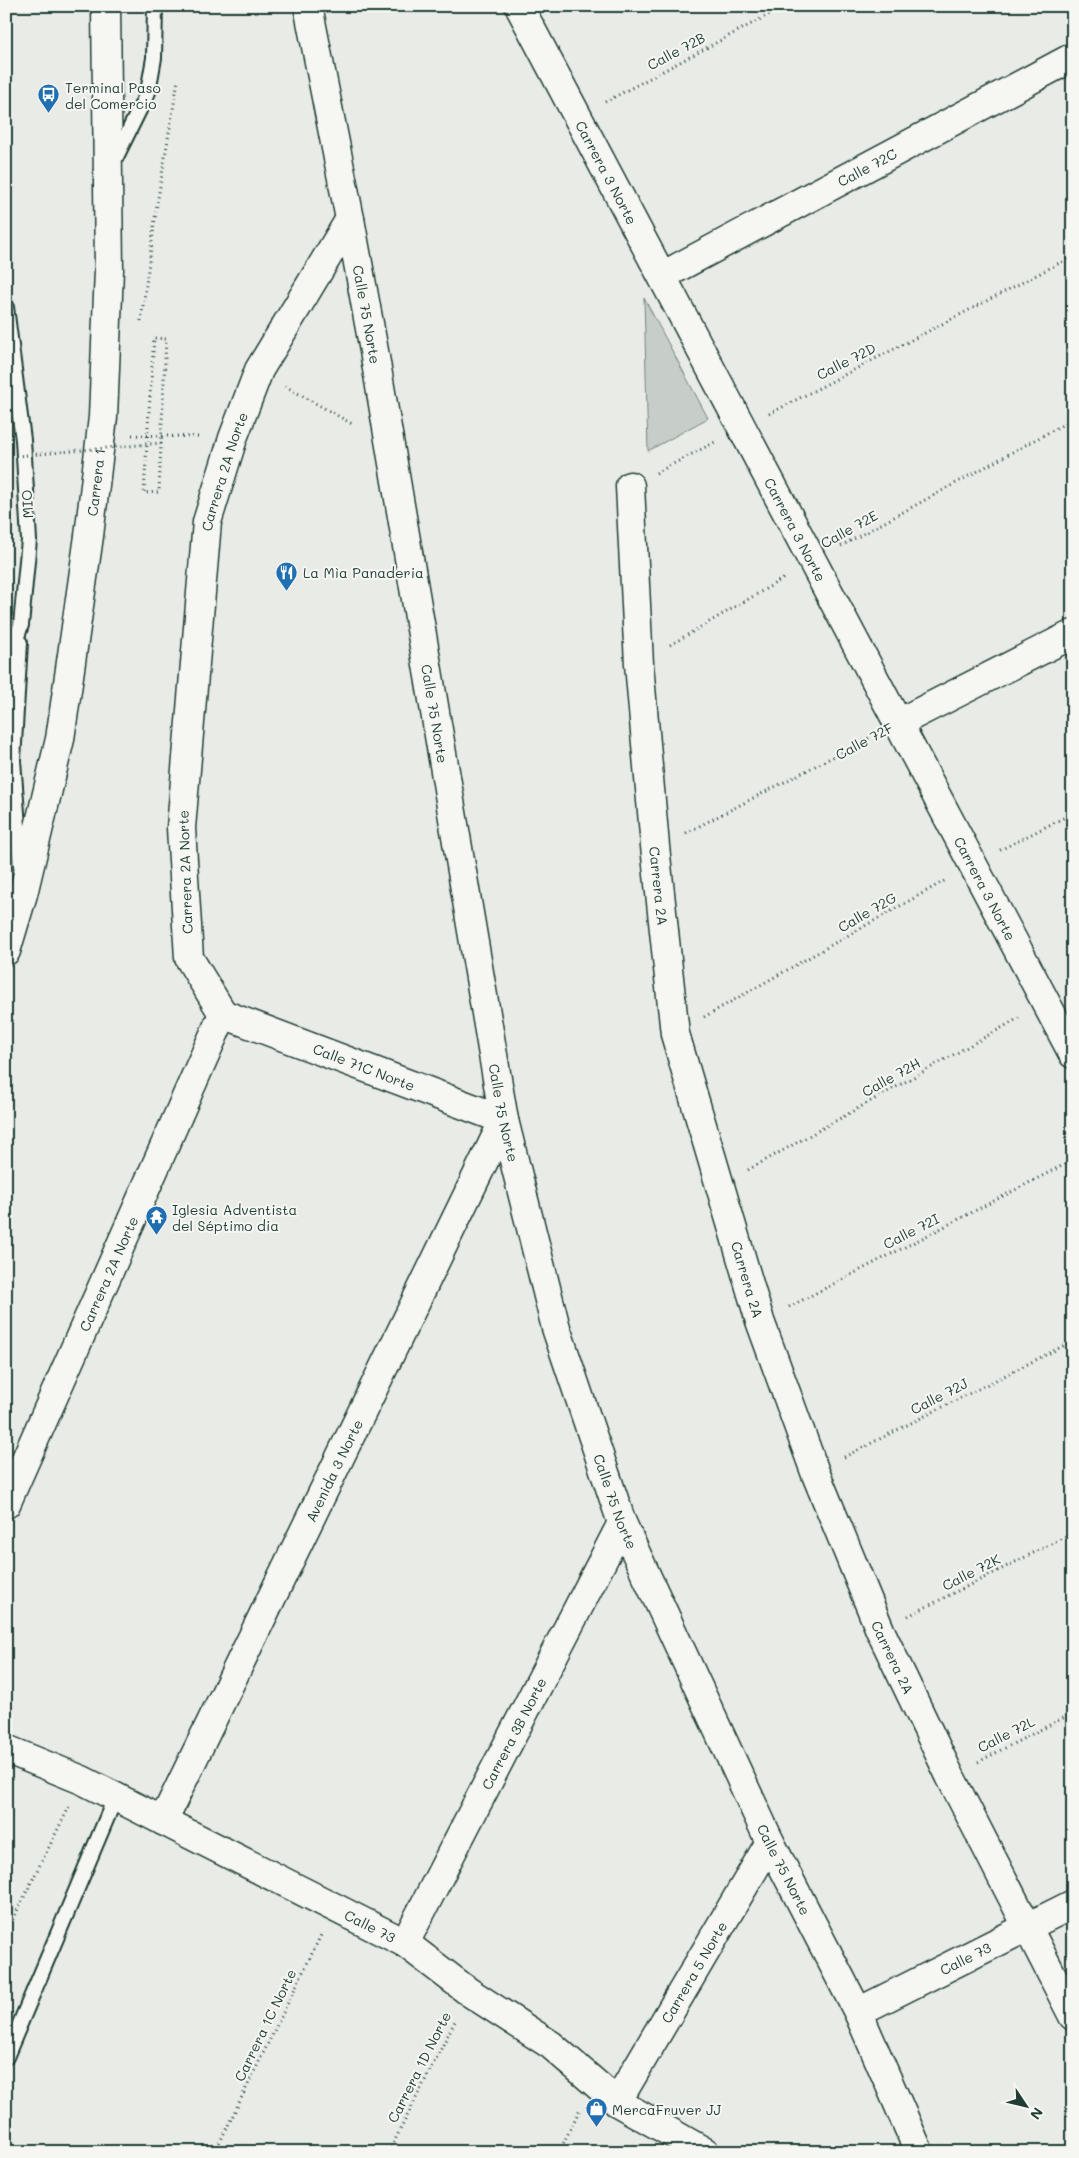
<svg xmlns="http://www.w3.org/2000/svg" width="1079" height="2158" font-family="Mali,sans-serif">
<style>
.green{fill:#c7cec9;stroke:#73867e}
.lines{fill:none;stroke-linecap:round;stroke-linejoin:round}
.service-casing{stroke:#1f3d34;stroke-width:18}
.minor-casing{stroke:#1f3d34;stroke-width:31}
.trunk-casing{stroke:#1f3d34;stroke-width:31}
.path{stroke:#1f3d34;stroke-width:3;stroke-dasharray:1 4;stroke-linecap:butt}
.service{stroke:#f6f6f2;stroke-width:14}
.minor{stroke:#f6f6f2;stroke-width:28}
.trunk{stroke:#f6f6f2;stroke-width:28}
.path-bridge{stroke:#1f3d34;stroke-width:3;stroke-dasharray:1 4;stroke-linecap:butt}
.labels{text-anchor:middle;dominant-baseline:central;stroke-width:4;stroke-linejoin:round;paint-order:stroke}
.street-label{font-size:14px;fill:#1f3d34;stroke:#f6f6f2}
.poi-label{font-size:14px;fill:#1f3d34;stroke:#f6f6f2;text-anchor:start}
</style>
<rect width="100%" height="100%" fill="#e9ebe7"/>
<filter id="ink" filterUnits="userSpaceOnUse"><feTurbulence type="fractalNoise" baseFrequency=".02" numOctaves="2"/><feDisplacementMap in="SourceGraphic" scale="10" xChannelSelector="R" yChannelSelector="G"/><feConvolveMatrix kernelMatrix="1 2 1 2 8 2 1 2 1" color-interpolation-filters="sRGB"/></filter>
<g filter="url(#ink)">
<path class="green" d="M644,298L708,418L648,451Z"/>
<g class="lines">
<defs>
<g id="service">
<path d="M113,163L148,92L154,58L155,6"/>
<path d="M6,307L23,440L29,540L21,625L6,669"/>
<path d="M20,643L13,760L21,866"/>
<path d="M6,2057L116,1796"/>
</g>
<g id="minor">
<path id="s1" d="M308,6L350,219L374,351L504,1120L556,1328L622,1523L770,1842L858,2012L919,2152"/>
<path id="s2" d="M519,6L1073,1054"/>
<path id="s3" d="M662,276L1073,57"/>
<path id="s4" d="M630,486L639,664L655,846L675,1034L760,1321L815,1472L880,1630L950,1776L1073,2016"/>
<path d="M898,723L1073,634"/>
<path id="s5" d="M223,1014L189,958L181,828L207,522L233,438L259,370L350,219"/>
<path id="s6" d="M6,1504L223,1014"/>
<path id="s7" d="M6,1749L82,1780L405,1943L469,1992L551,2045L617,2102L705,2152"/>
<path id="s8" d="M163,1821L504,1120L223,1014"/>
<path id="s9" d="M405,1943L622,1523"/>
<path id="s10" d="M858,2012L1073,1904"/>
<path id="s11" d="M617,2102L770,1842"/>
</g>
<g id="trunk">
<path id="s12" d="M6,951L23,894L60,739L89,536L103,417L109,270L106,6"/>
</g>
</defs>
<use href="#service" class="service-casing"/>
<use href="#minor" class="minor-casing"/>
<use href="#trunk" class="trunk-casing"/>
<g class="path">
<path d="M605,102L785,6"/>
<path d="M141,321L157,204L178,80"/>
<path d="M285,386L354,425"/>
<path d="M769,414L1073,256"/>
<path d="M148,426L144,493L159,492L161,443"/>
<path d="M132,435L200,437"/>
<path d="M656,473L715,442"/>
<path d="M841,546L1073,419"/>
<path d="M670,645L786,577"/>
<path d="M686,833L871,737"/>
<path d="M1000,850L1073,813"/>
<path d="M704,1017L946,880"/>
<path d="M748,1170L1019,1018"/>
<path d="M789,1307L1073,1160"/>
<path d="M844,1457L1073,1341"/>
<path d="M908,1616L1073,1533"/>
<path d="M978,1762L1073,1713"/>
<path d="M6,1933L69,1807"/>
<path d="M215,2152L321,1935"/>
<path d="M389,2152L456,2019"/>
<path d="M559,2152L580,2109"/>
</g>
<use href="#service" class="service"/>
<use href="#minor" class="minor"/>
<use href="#trunk" class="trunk"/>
<path class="path-bridge" d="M6,457L161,443L166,339L154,338L148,426"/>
</g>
</g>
<defs>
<symbol id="bus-pin" viewBox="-11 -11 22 30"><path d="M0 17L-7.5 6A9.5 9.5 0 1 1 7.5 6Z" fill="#1f6fb2" stroke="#f6f6f2"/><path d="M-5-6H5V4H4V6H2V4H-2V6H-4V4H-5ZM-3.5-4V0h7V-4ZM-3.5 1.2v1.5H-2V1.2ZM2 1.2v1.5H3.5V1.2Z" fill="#fff"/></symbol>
<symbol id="restaurant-pin" viewBox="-11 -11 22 30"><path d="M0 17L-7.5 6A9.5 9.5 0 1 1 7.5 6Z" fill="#1f6fb2" stroke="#f6f6f2"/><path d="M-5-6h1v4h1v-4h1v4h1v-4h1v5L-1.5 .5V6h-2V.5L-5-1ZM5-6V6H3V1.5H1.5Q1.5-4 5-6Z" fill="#fff"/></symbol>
<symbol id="temple-pin" viewBox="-11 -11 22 30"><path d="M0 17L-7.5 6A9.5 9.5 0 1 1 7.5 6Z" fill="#1f6fb2" stroke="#f6f6f2"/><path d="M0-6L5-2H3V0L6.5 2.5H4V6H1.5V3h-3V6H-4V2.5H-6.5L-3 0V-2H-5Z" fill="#fff"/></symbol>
<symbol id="shop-pin" viewBox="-11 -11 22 30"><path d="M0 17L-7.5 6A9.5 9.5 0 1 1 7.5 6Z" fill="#1f6fb2" stroke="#f6f6f2"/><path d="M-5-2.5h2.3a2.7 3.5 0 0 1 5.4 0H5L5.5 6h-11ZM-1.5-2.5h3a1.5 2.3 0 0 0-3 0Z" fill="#fff"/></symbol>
</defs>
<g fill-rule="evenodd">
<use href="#bus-pin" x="36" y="82" width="25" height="34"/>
<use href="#restaurant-pin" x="274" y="560" width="25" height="34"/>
<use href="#temple-pin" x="144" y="1204" width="25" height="34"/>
<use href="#shop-pin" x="584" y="2096" width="25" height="34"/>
</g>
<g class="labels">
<g class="street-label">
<text transform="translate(676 51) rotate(-28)">Calle 72B</text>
<text stroke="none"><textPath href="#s3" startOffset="232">Calle 72C</textPath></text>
<text stroke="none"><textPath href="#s2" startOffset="188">Carrera 3 Norte</textPath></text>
<text stroke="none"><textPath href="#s1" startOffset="314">Calle 75 Norte</textPath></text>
<text transform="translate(846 361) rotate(-27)">Calle 72D</text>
<text stroke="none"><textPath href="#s5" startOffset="556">Carrera 2A Norte</textPath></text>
<text stroke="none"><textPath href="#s12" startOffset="478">Carrera 1</textPath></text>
<text transform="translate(27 504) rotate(-93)">MIO</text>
<text transform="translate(849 529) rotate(-29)">Calle 72E</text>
<text stroke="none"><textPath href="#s2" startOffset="592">Carrera 3 Norte</textPath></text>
<text stroke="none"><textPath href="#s1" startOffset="719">Calle 75 Norte</textPath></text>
<text transform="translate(864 741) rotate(-28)">Calle 72F</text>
<text transform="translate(185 872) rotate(-92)">Carrera 2A Norte</text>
<text stroke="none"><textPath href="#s4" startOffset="401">Carrera 2A</textPath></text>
<text stroke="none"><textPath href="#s2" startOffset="998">Carrera 3 Norte</textPath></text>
<text transform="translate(867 912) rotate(-30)">Calle 72G</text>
<text transform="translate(364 1067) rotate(21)">Calle 71C Norte</text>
<text transform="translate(891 1077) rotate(-29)">Calle 72H</text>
<text stroke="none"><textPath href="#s1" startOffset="1124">Calle 75 Norte</textPath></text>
<text transform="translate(911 1231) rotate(-27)">Calle 72I</text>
<text stroke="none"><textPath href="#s6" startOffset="252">Carrera 2A Norte</textPath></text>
<text stroke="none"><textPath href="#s4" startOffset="806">Carrera 2A</textPath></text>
<text transform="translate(939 1396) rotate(-27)">Calle 72J</text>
<text stroke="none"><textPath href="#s8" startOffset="390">Avenida 3 Norte</textPath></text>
<text stroke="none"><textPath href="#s1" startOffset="1529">Calle 75 Norte</textPath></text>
<text transform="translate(971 1572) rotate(-27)">Calle 72K</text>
<text stroke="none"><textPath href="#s4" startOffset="1211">Carrera 2A</textPath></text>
<text stroke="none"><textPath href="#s9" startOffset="236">Carrera 3B Norte</textPath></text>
<text transform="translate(1006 1734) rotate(-27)">Calle 72L</text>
<text stroke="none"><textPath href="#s1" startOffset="1934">Calle 75 Norte</textPath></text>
<text stroke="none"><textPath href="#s7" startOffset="405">Calle 73</textPath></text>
<text stroke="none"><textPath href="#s10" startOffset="120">Calle 73</textPath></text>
<text stroke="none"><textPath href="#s11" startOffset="151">Carrera 5 Norte</textPath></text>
<text transform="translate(265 2025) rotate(-64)">Carrera 1C Norte</text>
<text transform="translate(419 2067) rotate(-63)">Carrera 1D Norte</text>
</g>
<g class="poi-label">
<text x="65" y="87">Terminal Paso<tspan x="65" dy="16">del Comercio</tspan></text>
<text x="303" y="572">La Mìa Panaderia</text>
<text x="172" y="1209">Iglesia Adventista<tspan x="172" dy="16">del Séptimo dia</tspan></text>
<text x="612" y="2109">MercaFruver JJ</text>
</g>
</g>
<rect width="1079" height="2158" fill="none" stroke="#f6f6f2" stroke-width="25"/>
<rect x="12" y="12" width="1054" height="2133" fill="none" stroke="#1f3d34" stroke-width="2" filter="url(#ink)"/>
<g transform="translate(1026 2106) rotate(125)" stroke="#f6f6f2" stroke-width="4" paint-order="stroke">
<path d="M0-4L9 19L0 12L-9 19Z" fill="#1f3d34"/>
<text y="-8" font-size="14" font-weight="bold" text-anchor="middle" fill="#1f3d34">N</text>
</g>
</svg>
